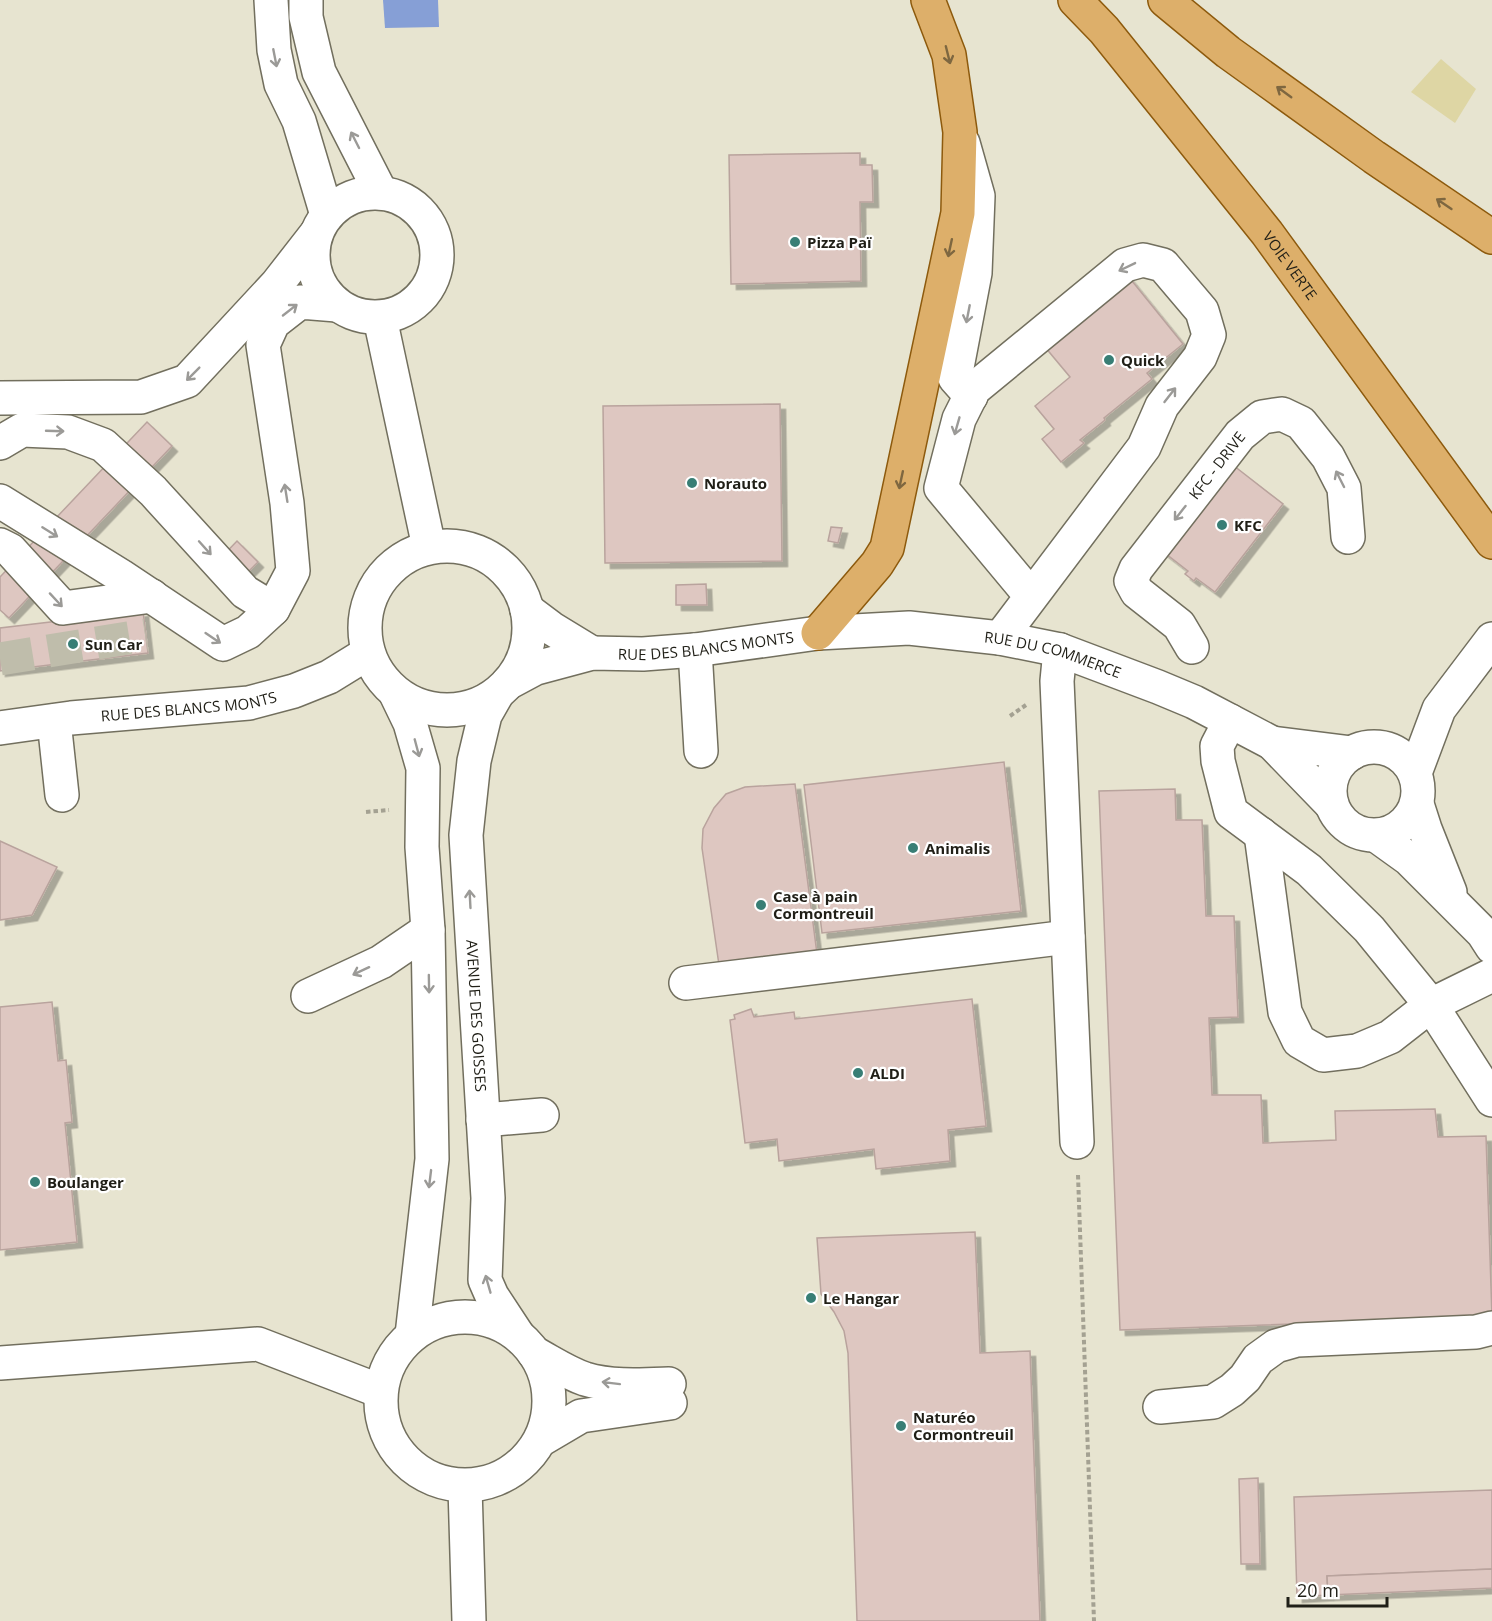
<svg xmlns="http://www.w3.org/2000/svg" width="1492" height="1621" font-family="'Open Sans',sans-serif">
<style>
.green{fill:#ded6a4}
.water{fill:#869fd6}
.building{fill:#dec7c1;stroke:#b9a39d;stroke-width:1.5;filter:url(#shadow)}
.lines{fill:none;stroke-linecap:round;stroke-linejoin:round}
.minor-tunnel{stroke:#bfbdab;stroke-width:33;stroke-dasharray:33 16;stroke-linecap:butt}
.minor-casing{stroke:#726f5e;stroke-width:36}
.major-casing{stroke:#8d5a0d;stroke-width:36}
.path{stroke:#a4a192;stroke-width:4;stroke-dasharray:4.5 3;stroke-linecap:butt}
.minor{stroke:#fff;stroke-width:33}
.major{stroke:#ddaf6a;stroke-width:33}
.oneway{stroke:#7e6740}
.oneway2{stroke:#9b9a97}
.poi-dot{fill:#387e75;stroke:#fff;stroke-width:2}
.labels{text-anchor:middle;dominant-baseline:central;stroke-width:4.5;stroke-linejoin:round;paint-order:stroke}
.poi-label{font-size:15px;font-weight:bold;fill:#201f17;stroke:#fff;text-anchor:start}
.street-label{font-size:15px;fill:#201f17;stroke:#fff}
</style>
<defs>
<filter id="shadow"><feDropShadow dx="5.5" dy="5.5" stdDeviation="0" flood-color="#0004"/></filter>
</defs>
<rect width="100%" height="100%" fill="#e7e4d0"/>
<path class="green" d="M1441,59L1476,89L1455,123L1411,92Z"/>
<path class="water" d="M383,0H438L439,27L385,28Z"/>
<g class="building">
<path d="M860,153V165H872L873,202H860L861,281L731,284L729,155Z"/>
<path d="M1128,276L1183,344L1147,373L1152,379L1104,418L1105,420L1080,440L1084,443L1061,462L1042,439L1054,429L1035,406L1070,377L1045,347Z"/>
<path d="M780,404L782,561L605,563L603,406Z"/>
<path d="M147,422L172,446L9,618L0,610V577Z"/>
<path d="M1229,462L1283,504L1215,592L1196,578L1194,581L1185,574L1188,571L1161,550Z"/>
<path d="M831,527L842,528L838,543L828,541Z"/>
<path d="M237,541L258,562L233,587L212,567Z"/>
<path d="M706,584L707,605H676V585Z"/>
<path d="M143,611L148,653L0,671V628Z"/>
<path d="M1004,762L1021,911L822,933L804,785Z"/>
<path d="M795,784L817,954L719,965L702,848L703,829L714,808L726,794L745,787Z"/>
<path d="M1175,789L1176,820H1202L1206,916H1234L1238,1017L1209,1018L1212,1095H1261L1263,1143L1336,1140L1335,1111L1435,1109L1438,1137L1486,1136L1492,1317L1120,1330L1099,791Z"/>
<path d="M0,841L57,867L32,915L0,920Z"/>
<path d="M972,999L986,1126L948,1130L950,1161L876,1169L874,1149L779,1161L777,1139L745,1143L730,1020L735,1019L734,1015L751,1009L754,1017L794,1012L795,1019Z"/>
<path d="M52,1002L58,1061L66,1060L72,1122L65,1123L77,1242L0,1250V1007Z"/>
<path d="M975,1232L980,1353L1030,1351L1040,1621H857L848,1353L844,1331L834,1312L821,1294L817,1238Z"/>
<path d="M1258,1478L1260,1564H1241L1239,1479Z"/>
<path d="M1492,1490V1569L1327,1576L1328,1595L1297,1597L1294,1497Z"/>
<path d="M1492,1569V1588L1328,1595L1327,1576Z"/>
</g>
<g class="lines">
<path class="minor-tunnel" d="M0,659L146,635"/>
<defs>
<g id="minor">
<path d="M271,0L274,50L281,84L299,121L327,215"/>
<path d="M306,0V17L319,72L381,193"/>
<path d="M963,143L978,196L975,273L955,378L971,396"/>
<circle cx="375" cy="255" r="62"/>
<path d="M380,318L429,547"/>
<path d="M0,398L141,397L187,381L277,284L316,234"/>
<path d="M0,443L22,430L68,432L103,445L153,491L245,592L273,609"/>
<path d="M0,501L121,576L223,644L248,632L273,609L293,571L287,503L263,345L273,323L300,302L337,305"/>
<path d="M0,545L10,550L63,608L152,596"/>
<circle cx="447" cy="628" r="82"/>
<path d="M527,610L551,628L592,653"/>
<path d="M1000,638L1010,625L1144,447L1162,406L1200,357L1209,335L1202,311L1163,265L1143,260L1125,265L974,389L959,419L941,488L1031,596"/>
<path id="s1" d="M1192,647L1179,625L1137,592L1131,581L1136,569L1240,435L1262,417L1282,414L1301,423L1328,457L1344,488L1348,537"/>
<path d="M695,650L701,751"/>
<path d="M1060,650L1057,681L1077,1142"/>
<path id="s2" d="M508,683L536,668L592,653L643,654L695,650L818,633L909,628L1000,638L1060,650L1158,687L1194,702L1272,743L1332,805"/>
<path d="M396,694L410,723L423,768L422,847L428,930L432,1159L412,1335"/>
<path id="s3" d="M497,694L485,715L474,761L466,835L488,1198L485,1280L492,1296L517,1334"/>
<path d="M54,721L62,795"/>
<path d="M1230,721L1217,746L1218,761L1231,812L1309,870L1369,929L1431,1005L1492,1100"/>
<path id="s4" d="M0,728L71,718L249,703L294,691L329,677L368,653"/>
<path d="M1272,743L1352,753"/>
<circle cx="1374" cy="791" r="44"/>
<path d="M1415,773L1439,709L1492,639"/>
<path d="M1417,804L1425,829L1450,892"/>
<path d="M1261,834L1285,1012L1299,1041L1323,1055L1357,1051L1390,1037L1431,1005L1492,975"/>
<path d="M1377,836L1409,859L1483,933L1492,947"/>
<path d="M686,983L1068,937"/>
<path d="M308,996L381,962L428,930"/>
<path d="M483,1120L542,1115"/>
<circle cx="465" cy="1401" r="84"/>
<path d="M534,1353C551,1362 567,1373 585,1379C611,1387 642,1385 669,1384"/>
<path d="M0,1363L258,1344L380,1391"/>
<path d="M1160,1407L1213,1402L1232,1390L1245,1378L1258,1359L1276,1346L1297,1340L1476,1332L1492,1328"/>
<path d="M542,1439L581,1416L670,1403"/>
<path d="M465,1487L469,1621"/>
</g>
<g id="major">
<path id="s5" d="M1075,0L1104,30L1267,233L1492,542"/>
<path d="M1165,0L1228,52L1374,157L1492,237"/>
<path d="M818,633L877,564L887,548L958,213L960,132L949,55L928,0"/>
</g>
</defs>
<use href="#minor" class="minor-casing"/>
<use href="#major" class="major-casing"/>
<g class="path">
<path d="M1010,716L1026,705"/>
<path d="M366,812L389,810"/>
<path d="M1078,1175L1094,1621"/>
</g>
<use href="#minor" class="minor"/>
<use href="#major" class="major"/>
</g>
<defs><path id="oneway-shaft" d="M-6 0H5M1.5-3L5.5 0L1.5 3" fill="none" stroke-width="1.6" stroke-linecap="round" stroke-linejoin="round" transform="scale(1.5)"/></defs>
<g class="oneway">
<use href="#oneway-shaft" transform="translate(948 55) rotate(76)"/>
<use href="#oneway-shaft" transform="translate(1284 92) rotate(-144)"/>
<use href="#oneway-shaft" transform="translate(1444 204) rotate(-146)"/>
<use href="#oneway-shaft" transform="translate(950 248) rotate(102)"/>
<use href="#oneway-shaft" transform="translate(901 480) rotate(102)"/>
</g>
<g class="oneway2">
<use href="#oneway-shaft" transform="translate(275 58) rotate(79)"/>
<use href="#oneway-shaft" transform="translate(355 140) rotate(-117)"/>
<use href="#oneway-shaft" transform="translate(1127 267) rotate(154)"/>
<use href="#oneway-shaft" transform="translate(290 310) rotate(-38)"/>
<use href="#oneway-shaft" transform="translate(968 314) rotate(101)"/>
<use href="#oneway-shaft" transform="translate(193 374) rotate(135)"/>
<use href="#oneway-shaft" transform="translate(1170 395) rotate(-52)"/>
<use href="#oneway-shaft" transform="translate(957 426) rotate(106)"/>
<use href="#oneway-shaft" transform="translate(55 431) rotate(2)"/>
<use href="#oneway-shaft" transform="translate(1340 479) rotate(-117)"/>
<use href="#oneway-shaft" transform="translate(286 493) rotate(-99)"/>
<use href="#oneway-shaft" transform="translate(1180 513) rotate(128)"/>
<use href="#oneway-shaft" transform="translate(50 532) rotate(32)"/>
<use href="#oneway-shaft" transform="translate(205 548) rotate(48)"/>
<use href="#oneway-shaft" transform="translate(56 600) rotate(47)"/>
<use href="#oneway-shaft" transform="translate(213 638) rotate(34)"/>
<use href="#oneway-shaft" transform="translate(417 748) rotate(75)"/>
<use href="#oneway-shaft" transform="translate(470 899) rotate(-93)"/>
<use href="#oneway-shaft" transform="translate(361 971) rotate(155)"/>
<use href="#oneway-shaft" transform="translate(429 984) rotate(89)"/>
<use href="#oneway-shaft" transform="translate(430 1179) rotate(97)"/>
<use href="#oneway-shaft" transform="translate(488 1284) rotate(-106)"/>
<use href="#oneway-shaft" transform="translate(611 1383) rotate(-173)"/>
</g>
<g class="poi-dot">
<circle cx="795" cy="242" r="6"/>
<circle cx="1109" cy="360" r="6"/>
<circle cx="692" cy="483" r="6"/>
<circle cx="1222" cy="525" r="6"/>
<circle cx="73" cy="644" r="6"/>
<circle cx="913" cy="848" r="6"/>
<circle cx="761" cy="905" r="6"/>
<circle cx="858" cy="1073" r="6"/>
<circle cx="35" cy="1182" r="6"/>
<circle cx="811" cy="1298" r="6"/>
<circle cx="901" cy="1426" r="6"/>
</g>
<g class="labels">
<g class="poi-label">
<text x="807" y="242">Pizza Paï</text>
<text x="1121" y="360">Quick</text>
<text x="704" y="483">Norauto</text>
<text x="1234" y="525">KFC</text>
<text x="85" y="644">Sun Car</text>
<text x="925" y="848">Animalis</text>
<text x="773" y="896">Case à pain<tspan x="773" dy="17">Cormontreuil</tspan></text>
<text x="870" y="1073">ALDI</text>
<text x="47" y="1182">Boulanger</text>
<text x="823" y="1298">Le Hangar</text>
<text x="913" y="1417">Naturéo<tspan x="913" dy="17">Cormontreuil</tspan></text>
</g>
<g class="street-label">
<text stroke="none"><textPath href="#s5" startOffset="342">VOIE VERTE</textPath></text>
<text stroke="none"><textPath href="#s1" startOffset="236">KFC - DRIVE</textPath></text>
<text stroke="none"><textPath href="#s2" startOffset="204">RUE DES BLANCS MONTS</textPath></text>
<text stroke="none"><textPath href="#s2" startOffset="555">RUE DU COMMERCE</textPath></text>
<text stroke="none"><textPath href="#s4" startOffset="190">RUE DES BLANCS MONTS</textPath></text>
<text stroke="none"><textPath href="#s3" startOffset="327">AVENUE DES GOISSES</textPath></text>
</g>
</g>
<path d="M1288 1597v9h99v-9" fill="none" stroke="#201f17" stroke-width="3"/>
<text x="1297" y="1597" font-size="18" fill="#201f17" stroke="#ffffff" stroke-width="4.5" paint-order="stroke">20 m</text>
</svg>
